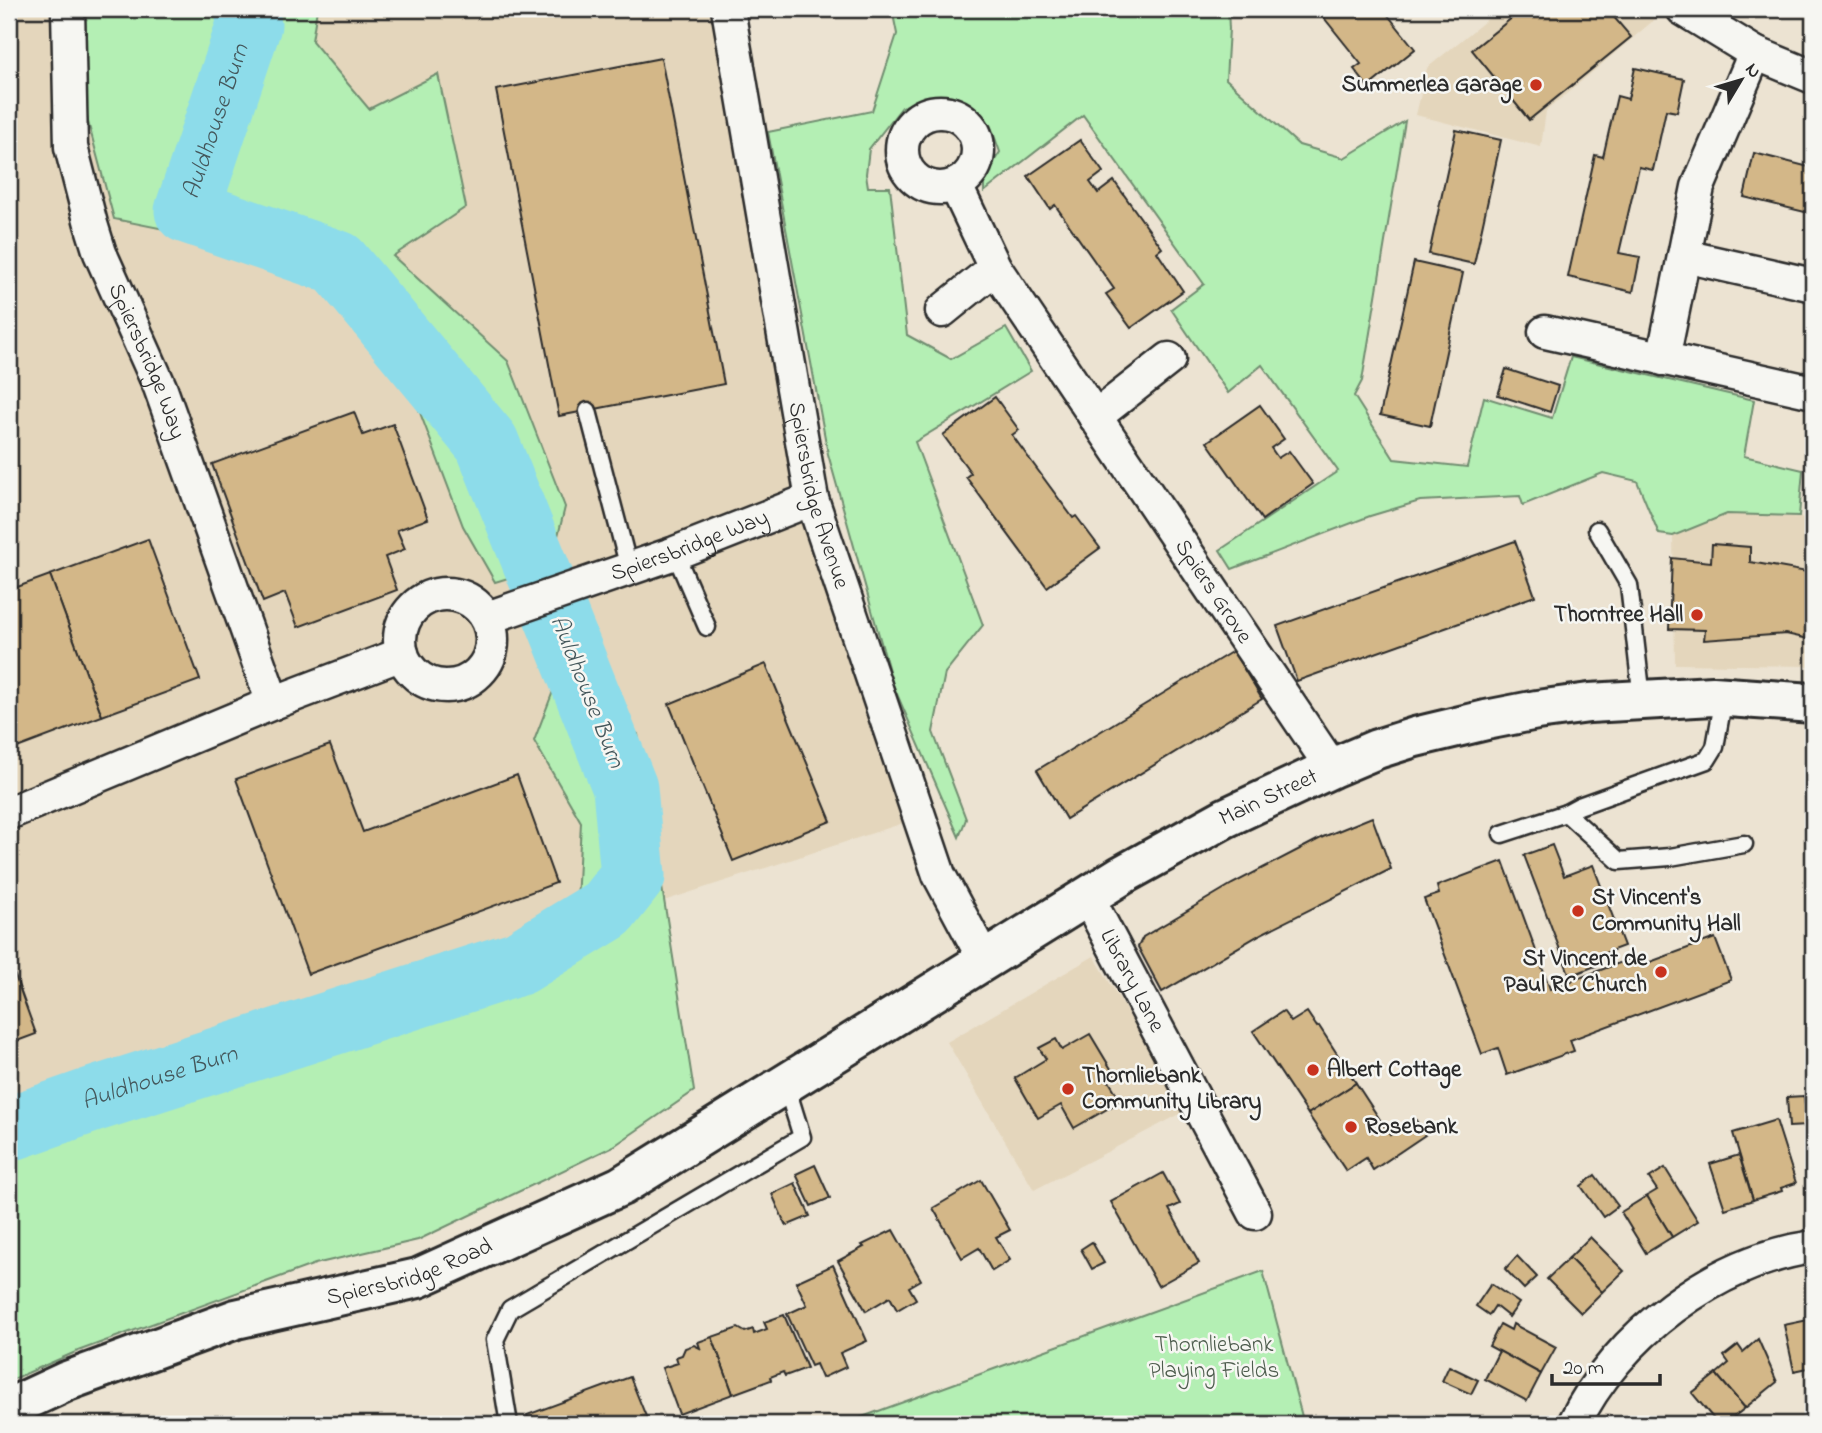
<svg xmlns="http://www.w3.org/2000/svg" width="1822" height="1433" font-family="'Indie Flower',sans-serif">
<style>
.built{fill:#e4d6bc}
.green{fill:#b4efb4;stroke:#708d70;stroke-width:2}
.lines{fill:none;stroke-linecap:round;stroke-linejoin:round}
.river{stroke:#8ddcea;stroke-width:65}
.building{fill:#d3b788;stroke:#2b2b2b;stroke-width:2}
.lane-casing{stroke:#2b2b2b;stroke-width:21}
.street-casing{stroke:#2b2b2b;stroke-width:37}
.secondary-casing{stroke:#2b2b2b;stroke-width:44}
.lane{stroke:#f6f6f2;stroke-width:16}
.street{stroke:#f6f6f2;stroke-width:32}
.secondary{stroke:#f6f6f2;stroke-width:38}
.poi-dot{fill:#c8321e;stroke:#f6f6f2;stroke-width:2.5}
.labels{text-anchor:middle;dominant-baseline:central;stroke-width:5;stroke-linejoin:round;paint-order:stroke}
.poi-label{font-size:23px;font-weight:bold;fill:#2b2b2b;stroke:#f6f6f2;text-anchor:start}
.street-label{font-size:23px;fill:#2b2b2b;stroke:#f6f6f2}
.park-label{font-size:23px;fill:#4d5c4d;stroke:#f6f6f2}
.water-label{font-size:24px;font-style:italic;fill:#44575b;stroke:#f6f6f2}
</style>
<rect width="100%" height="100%" fill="#ece3d2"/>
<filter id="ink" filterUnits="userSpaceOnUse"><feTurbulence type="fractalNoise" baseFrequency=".0143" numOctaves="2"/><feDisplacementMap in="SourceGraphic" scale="14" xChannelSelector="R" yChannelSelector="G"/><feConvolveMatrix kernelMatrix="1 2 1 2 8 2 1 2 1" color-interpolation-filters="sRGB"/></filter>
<g filter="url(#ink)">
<g class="built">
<path d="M9,9H724L812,504L922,817L9,1114Z"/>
<path d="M1500,9H1653L1660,15L1546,111L1541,147L1416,115L1427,68Z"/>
<path d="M1727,514L1813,518V666L1675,664L1673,536Z"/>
<path d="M1094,956L1146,1044L1182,1113L1034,1190L947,1042Z"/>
</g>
<g class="green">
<path d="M81,9H317L312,41L369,109L438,74L466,207L393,256L508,361L565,507L551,565L495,582L463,526L397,352L289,254L114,219L80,92Z"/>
<path d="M892,9H1228L1229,29L1226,79L1299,145L1344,158L1405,121L1362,381L1354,396L1394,459L1467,467L1484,397L1552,418L1571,357L1754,400L1744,456L1803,470L1799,516L1727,514L1673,536L1659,534L1637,481L1603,473L1523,505L1520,496L1420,501L1370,516L1232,569L1220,550L1338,471L1262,365L1228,393L1171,309L1204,284L1083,115L984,192V177L1000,152L990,124L962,103L928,97L902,107L869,149L866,174L868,187H890L907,335L951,359L1006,328L1031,371L915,442L983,625L945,673L933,732L966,819L959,837L893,685L828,454L768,132L872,111L897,34Z"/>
<path d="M560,673L638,734L694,1091L614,1146L418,1240L315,1264L78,1351L9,1381V1111L576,922L581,822L534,741Z"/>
<path d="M1263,1271L1304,1424H843Z"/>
</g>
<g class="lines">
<path class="river" id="s1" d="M9,1129L95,1099L519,963L607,909L633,876L625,788L487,443L338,263L187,211L249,25L247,9"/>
</g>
<g class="building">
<path d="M1317,9H1383L1415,49L1368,87L1354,69L1361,64Z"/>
<path d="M1523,9H1607L1631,37L1529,120L1472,50Z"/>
<path d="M661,58L724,384L559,416L496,90Z"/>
<path d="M1635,68L1684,79L1677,112L1666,110L1653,170L1639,167L1619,253L1640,257L1633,292L1568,277L1595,155L1603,157L1617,96L1628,99Z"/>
<path d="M1456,130L1501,140L1474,264L1429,254Z"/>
<path d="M1080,140L1103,172L1090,182L1098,193L1114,181L1162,248L1157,252L1183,291L1131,328L1106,294L1114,289L1055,205L1050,209L1028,176Z"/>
<path d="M1754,153L1813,168V214L1744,197Z"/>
<path d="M1414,262L1463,273L1430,426L1380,415Z"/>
<path d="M1506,369L1558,386L1550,412L1498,395Z"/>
<path d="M995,397L1019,430L1012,435L1073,518L1076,516L1100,548L1047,587L966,477L971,473L943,435Z"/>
<path d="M1260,405L1284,439L1271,448L1278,458L1289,451L1313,484L1262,520L1207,442Z"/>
<path d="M354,412L363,435L393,424L428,519L397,530L405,549L385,557L397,590L298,627L285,593L263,602L212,464Z"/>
<path d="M148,539L200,680L102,716L50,575Z"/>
<path d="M1515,541L1535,596L1297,681L1277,626Z"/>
<path d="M1712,544L1750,547V562L1813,573V640L1786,634L1704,640L1705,630L1669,629L1672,558L1711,562Z"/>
<path d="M50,575L102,716L9,751V590Z"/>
<path d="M1233,651L1262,699L1066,819L1037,770Z"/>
<path d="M766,664L831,821L733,861L669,704Z"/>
<path d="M330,745L363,832L517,775L556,883L308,974L236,779Z"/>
<path d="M1372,817L1391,869L1261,934L1162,992L1138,947L1143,937L1232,884L1323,837Z"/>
<path d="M1552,845L1564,876L1593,865L1624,946L1594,957L1598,965L1570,976L1524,855Z"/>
<path d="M1503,861L1550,989L1638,956L1642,965L1715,938L1731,980L1570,1040L1574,1051L1507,1075L1498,1048L1482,1054L1424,899L1439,894L1437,886Z"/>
<path d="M9,959L36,1034L9,1044Z"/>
<path d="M1283,1011L1291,1022L1307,1012L1317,1027L1319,1026L1356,1083L1308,1114L1253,1031Z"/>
<path d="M1090,1034L1114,1074L1107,1078L1121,1101L1074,1128L1061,1105L1038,1118L1015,1078L1046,1059L1039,1048L1056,1039L1062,1050Z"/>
<path d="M1356,1083L1390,1135L1415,1119L1425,1135L1373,1170L1366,1158L1346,1171L1308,1114Z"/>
<path d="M1804,1096L1807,1126L1789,1127L1787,1097Z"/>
<path d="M1776,1120L1796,1183L1781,1188L1782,1191L1753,1200L1733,1133Z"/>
<path d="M1813,1138V1187L1811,1188L1807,1139Z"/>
<path d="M1739,1155L1753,1200L1725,1209L1710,1164Z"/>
<path d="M815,1165L830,1198L811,1206L796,1174Z"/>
<path d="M1665,1168L1698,1221L1672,1237L1647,1196L1657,1190L1649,1178Z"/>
<path d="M1163,1173L1180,1204L1169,1209L1199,1263L1158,1286L1111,1202Z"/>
<path d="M1595,1175L1618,1206L1603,1217L1581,1186Z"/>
<path d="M981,1180L1010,1230L996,1237L1010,1260L992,1271L979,1248L962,1258L933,1208Z"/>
<path d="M795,1183L810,1216L786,1226L772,1194Z"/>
<path d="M1647,1196L1672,1237L1646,1253L1621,1212Z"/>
<path d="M893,1230L921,1280L909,1287L916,1299L897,1310L890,1297L866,1311L838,1261L864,1247L862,1245Z"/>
<path d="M1590,1237L1624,1271L1602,1292L1569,1258Z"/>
<path d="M1092,1242L1104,1263L1092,1269L1081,1249Z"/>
<path d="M1517,1256L1537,1277L1524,1289L1505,1269Z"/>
<path d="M1569,1258L1602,1292L1581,1313L1547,1279Z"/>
<path d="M833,1265L867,1341L840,1353L846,1367L822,1378L816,1364L811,1366L787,1314L807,1305L796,1282Z"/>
<path d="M1491,1284L1519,1303L1509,1317L1495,1306L1489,1315L1476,1306Z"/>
<path d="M784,1315L807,1368L785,1376L783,1372L770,1377L771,1380L733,1394L712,1337L738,1328L745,1332L753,1329L754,1334L767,1329L764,1322Z"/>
<path d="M1813,1319V1367L1794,1371L1784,1325Z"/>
<path d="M1500,1324L1511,1330L1513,1324L1556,1347L1541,1374L1489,1346Z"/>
<path d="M712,1337L733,1394L679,1414L662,1368L678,1363L676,1357L682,1355L685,1348L694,1345L700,1348L698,1342Z"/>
<path d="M1758,1339L1777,1382L1745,1408L1716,1374L1729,1363L1724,1356L1738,1345L1743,1352Z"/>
<path d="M1499,1351L1541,1374L1527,1401L1485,1379Z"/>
<path d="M1449,1366L1478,1380L1471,1394L1442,1381Z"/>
<path d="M1716,1374L1745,1408L1725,1424H1718L1692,1393Z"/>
<path d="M630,1377L649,1424H530L527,1415Z"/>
</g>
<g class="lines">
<defs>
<g id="lane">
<path d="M588,411L629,568"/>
<path d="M1597,530L1629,585L1642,699"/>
<path d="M675,553L707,627"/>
<path d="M1724,697L1715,747L1707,760L1579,806L1566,813L1619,861L1670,857L1744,844"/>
<path d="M1502,834L1566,813"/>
<path d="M509,1424L495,1340L510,1309L802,1137L785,1082"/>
</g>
<g id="street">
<path id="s2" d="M68,9L71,147L91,224L100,253L160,387L273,703"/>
<path id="s3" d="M728,9L812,499L939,875L984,959"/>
<path d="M1683,9L1755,53L1813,77"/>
<path d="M1755,53L1698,187L1684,256L1813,285"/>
<circle cx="940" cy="150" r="38"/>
<path id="s4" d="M956,186L995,268L1332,768"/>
<path d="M942,311L995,268"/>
<path d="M1545,332L1813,392"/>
<path d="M1663,359L1684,256"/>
<path d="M1095,417L1169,359"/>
<circle cx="446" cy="640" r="46"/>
<path id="s5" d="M487,618L675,553L812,499"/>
<path d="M9,813L273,703L402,654"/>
<path id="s6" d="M1087,896L1255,1213"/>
<path d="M1574,1424C1616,1336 1716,1260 1813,1247"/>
</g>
<g id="secondary">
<path id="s7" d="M9,1408L67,1381L236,1319L418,1278L621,1186L1122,875L1225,818L1332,768L1377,749L1415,737L1486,720L1537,710L1589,703L1713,696L1813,703"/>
</g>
</defs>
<use href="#lane" class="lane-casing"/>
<use href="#street" class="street-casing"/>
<use href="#secondary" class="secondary-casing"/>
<use href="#lane" class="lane"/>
<use href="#street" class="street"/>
<use href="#secondary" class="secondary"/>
</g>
</g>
<g class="poi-dot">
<circle cx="1536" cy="85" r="7"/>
<circle cx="1697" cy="615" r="7"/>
<circle cx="1578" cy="911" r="7"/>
<circle cx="1661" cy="972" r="7"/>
<circle cx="1313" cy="1070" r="7"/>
<circle cx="1068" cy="1089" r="7"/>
<circle cx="1351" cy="1127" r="7"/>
</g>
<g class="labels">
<g class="poi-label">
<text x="1522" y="85" text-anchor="end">Summerlea Garage</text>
<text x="1683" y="615" text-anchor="end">Thorntree Hall</text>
<text x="1592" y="898">St Vincent's<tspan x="1592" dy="26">Community Hall</tspan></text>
<text x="1647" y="959" text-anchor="end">St Vincent de<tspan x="1647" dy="26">Paul RC Church</tspan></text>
<text x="1327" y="1070">Albert Cottage</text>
<text x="1082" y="1076">Thornliebank<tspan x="1082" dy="26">Community Library</tspan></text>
<text x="1365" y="1127">Rosebank</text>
</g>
<g class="street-label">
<text stroke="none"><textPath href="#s2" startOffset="366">Spiersbridge Way</textPath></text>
<text stroke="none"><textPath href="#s3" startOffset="495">Spiersbridge Avenue</textPath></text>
<text stroke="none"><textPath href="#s5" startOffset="215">Spiersbridge Way</textPath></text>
<text stroke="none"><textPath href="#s4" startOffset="481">Spiers Grove</textPath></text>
<text stroke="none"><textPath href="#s7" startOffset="1409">Main Street</textPath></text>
<text stroke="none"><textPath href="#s6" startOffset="96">Library Lane</textPath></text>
<text stroke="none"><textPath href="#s7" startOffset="424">Spiersbridge Road</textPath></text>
</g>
<g class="park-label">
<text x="1214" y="1345">Thornliebank<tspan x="1214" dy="26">Playing Fields</tspan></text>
</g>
<g class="water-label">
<text stroke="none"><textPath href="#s1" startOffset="1629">Auldhouse Burn</textPath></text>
<text transform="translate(586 692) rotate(68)">Auldhouse Burn</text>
<text stroke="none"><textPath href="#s1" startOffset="159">Auldhouse Burn</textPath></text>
</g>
</g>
<rect width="1822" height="1433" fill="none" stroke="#f6f6f2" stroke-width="35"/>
<rect x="18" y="18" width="1787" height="1398" fill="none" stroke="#2b2b2b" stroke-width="2.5" filter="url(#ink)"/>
<g transform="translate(1741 80) rotate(52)" stroke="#f6f6f2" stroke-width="5" paint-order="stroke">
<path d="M0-5L12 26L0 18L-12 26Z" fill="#2b2b2b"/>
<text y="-10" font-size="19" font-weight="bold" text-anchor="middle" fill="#2b2b2b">N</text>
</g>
<path d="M1552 1374v10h108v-10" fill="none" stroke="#2b2b2b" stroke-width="3.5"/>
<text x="1563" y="1374" font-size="21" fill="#2b2b2b" stroke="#f6f6f2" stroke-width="5" paint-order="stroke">20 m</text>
</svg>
